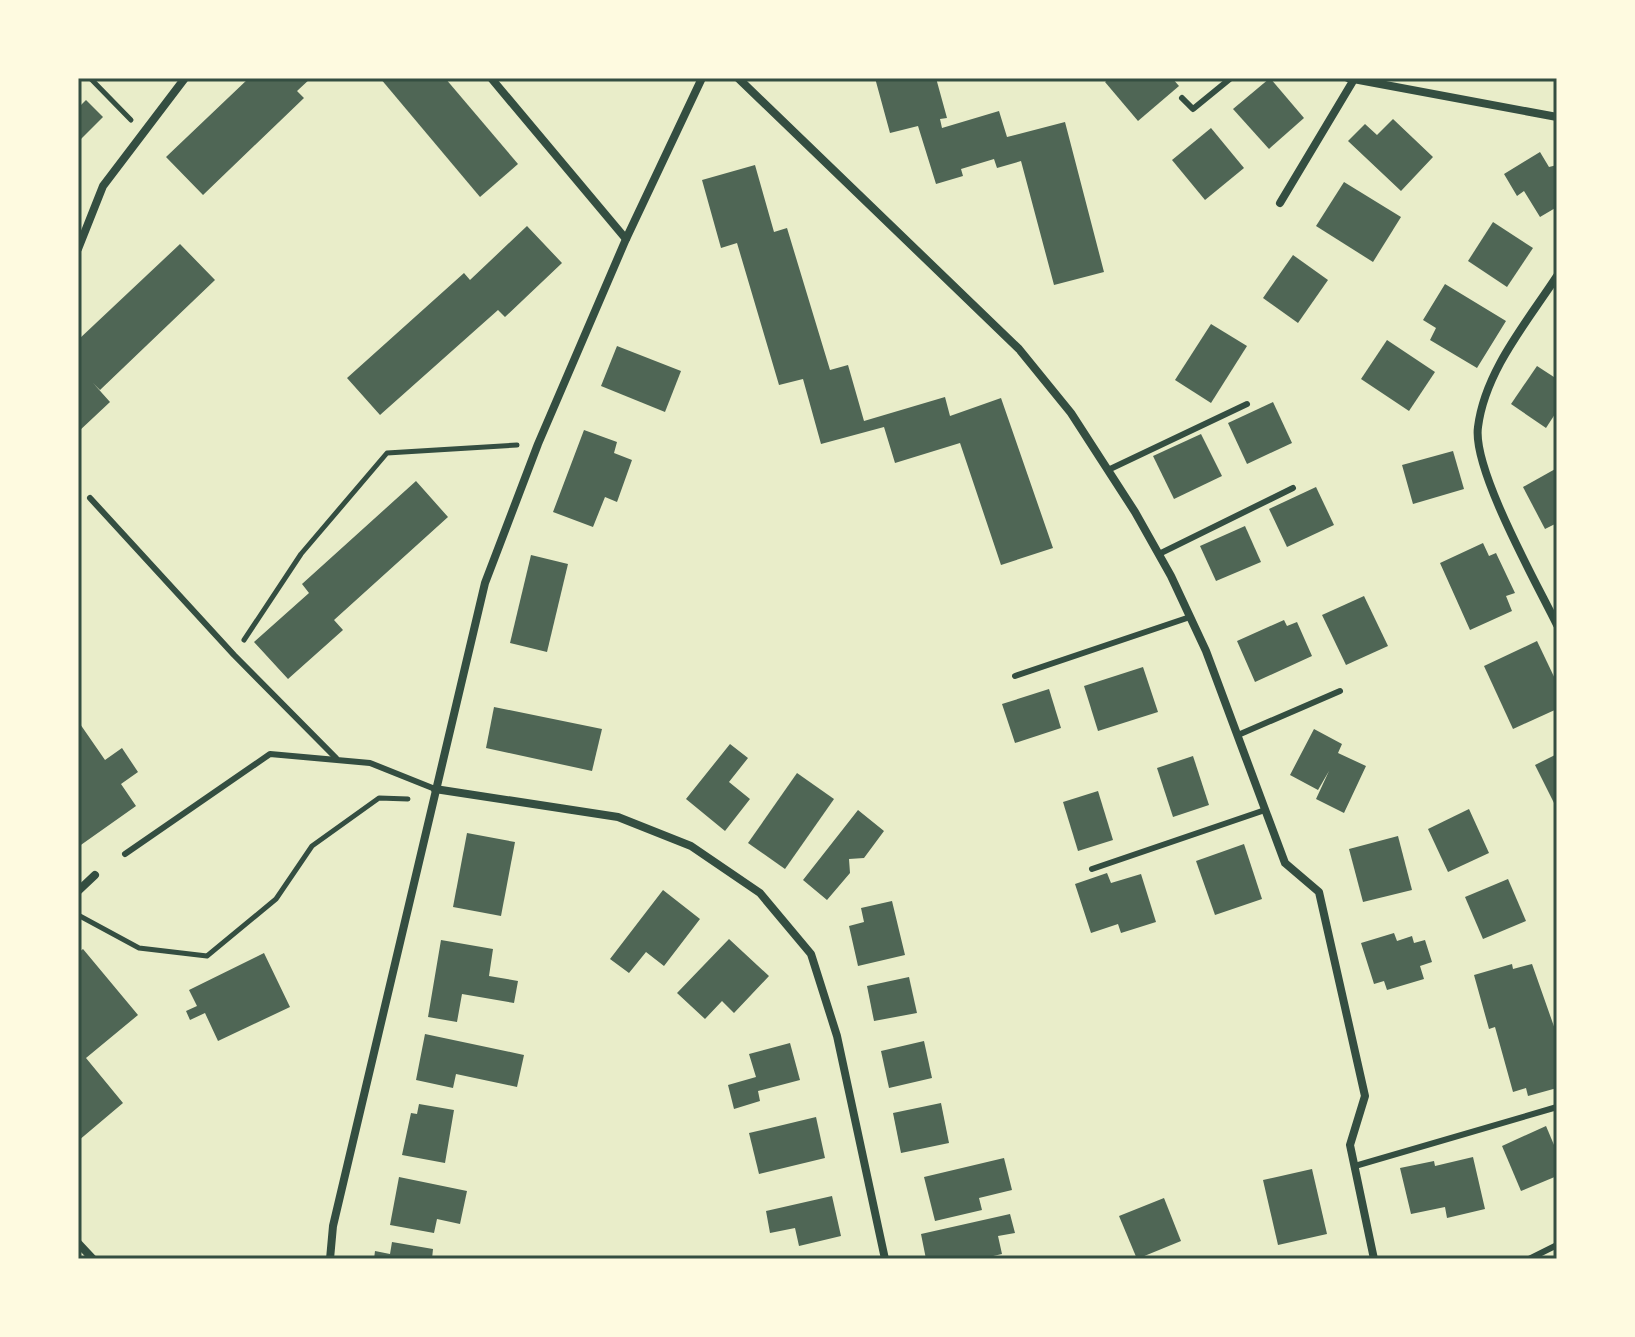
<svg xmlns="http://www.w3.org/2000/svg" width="1635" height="1337" font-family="'Crimson Pro',serif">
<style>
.building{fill:#4f6655}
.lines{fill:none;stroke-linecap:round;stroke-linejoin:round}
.path{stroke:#344e41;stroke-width:5}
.service{stroke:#344e41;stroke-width:6}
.minor{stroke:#344e41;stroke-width:8}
.neatline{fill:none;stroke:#344e41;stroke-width:3}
</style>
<rect width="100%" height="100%" fill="#e9edc9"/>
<g class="building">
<path d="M249,78H311L297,91L304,98L203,195L166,157Z"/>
<path d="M380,78H445L518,164L480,197Z"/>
<path d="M875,78H936L947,118L940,119L942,128L999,111L1007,137L1065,122L1104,272L1054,285L1021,161L997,168L994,159L961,169L963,176L936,184L918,126L890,133Z"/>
<path d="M1110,78H1172L1179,86L1138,121L1105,82Z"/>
<path d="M1270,78L1304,118L1269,149L1233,109Z"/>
<path d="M86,100L103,117L78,142V108Z"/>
<path d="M1393,119L1433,157L1401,191L1348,141L1365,124L1377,135Z"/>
<path d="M1211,128L1244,168L1205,200L1172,160Z"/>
<path d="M1540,152L1549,167L1557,165V207L1540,217L1524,191L1517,196L1504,174Z"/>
<path d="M755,165L774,232L787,228L830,370L848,365L864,421L945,397L950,416L1001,398L1053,548L1001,565L960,443L895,463L884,427L821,444L803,379L779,385L737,243L721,248L702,180Z"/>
<path d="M1344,182L1401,217L1373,262L1316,226Z"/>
<path d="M1493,222L1533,248L1507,287L1468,261Z"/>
<path d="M527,226L562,263L505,317L498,310L380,415L347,378L464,273L470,280Z"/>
<path d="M180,244L215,280L100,390L93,383L110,402L78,432V340Z"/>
<path d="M1293,255L1328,280L1298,323L1263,298Z"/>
<path d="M1445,284L1506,321L1477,368L1430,340L1436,328L1423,320Z"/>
<path d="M1211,324L1247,346L1211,403L1175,380Z"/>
<path d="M1387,340L1435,372L1409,411L1361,379Z"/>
<path d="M617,346L681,371L665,412L601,386Z"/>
<path d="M1537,366L1557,379V411L1546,428L1511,404Z"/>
<path d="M1273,402L1292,443L1247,464L1228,423Z"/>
<path d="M584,430L617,442L614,453L632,460L617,502L605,497L593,527L553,512Z"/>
<path d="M1201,434L1222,476L1174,499L1153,456Z"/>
<path d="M1453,451L1464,489L1413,504L1402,465Z"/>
<path d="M1557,468V523L1545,529L1523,487Z"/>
<path d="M416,481L448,517L334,620L343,630L288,679L254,642L309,593L302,584Z"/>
<path d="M1316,487L1334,525L1287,547L1269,509Z"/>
<path d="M1245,526L1261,562L1216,581L1200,546Z"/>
<path d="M1483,543L1489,556L1496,553L1515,593L1506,596L1512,611L1470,630L1440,563Z"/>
<path d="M531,555L568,564L547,652L510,643Z"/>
<path d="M1364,596L1388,646L1346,665L1322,615Z"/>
<path d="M1284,620L1287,626L1297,622L1312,656L1255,682L1237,641Z"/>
<path d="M1537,641L1557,683V709L1513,729L1484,666Z"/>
<path d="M1143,667L1158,712L1098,731L1084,686Z"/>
<path d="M1049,689L1061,728L1015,743L1002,704Z"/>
<path d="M494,707L602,729L592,771L486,748Z"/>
<path d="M78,721L105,760L122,748L138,772L121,784L136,806L78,847Z"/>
<path d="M1314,729L1342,744L1338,753L1366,766L1344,813L1316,799L1329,771L1318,790L1290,775Z"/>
<path d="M730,744L748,758L729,782L750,799L725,831L686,799Z"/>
<path d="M1557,754V809L1535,765Z"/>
<path d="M1193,756L1209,805L1173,817L1157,768Z"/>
<path d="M797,773L834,799L785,869L748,843Z"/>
<path d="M1098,791L1113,840L1078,851L1063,802Z"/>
<path d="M1469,809L1489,853L1448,872L1428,829Z"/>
<path d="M858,810L884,831L864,858L849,859L850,873L827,900L803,880Z"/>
<path d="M467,833L515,842L501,916L453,907Z"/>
<path d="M1398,836L1412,890L1363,902L1349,849Z"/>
<path d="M1244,844L1262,899L1215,915L1196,861Z"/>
<path d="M1107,873L1111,883L1141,874L1156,922L1121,933L1118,924L1091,933L1075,884Z"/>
<path d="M1508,879L1526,921L1483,939L1465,897Z"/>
<path d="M663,890L700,919L664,966L646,952L629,973L610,959Z"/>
<path d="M892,901L905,955L858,966L849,926L864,922L861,908Z"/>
<path d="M1394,933L1397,941L1412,936L1414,943L1425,940L1432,962L1420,966L1424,979L1387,990L1384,981L1374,984L1361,943Z"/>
<path d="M729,939L769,976L734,1013L722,1001L705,1019L677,993Z"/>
<path d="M441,940L493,949L489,976L518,981L514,1003L462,994L457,1022L428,1017Z"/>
<path d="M83,949L138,1015L86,1058L123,1103L78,1141V953Z"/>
<path d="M264,953L290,1007L218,1041L205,1013L190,1020L186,1011L197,1006L189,990Z"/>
<path d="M1512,964L1513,969L1532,964L1557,1035V1088L1528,1096L1526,1088L1513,1092L1495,1027L1489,1029L1474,975Z"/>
<path d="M909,977L917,1013L874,1021L867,986Z"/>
<path d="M425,1034L524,1055L517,1087L456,1074L453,1088L416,1080Z"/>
<path d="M924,1041L932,1078L889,1088L881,1051Z"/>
<path d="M790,1043L800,1080L758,1091L760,1101L734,1109L728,1085L756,1077L749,1054Z"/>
<path d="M941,1103L949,1143L901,1153L893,1113Z"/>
<path d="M419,1104L454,1110L445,1163L402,1155L411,1113L417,1114Z"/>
<path d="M816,1117L825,1158L759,1174L749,1133Z"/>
<path d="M1546,1126L1557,1152V1176L1521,1191L1502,1146Z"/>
<path d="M1473,1157L1485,1209L1447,1218L1445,1207L1411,1214L1400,1168L1434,1161L1435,1166Z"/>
<path d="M1004,1158L1012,1190L979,1198L982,1210L935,1221L924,1177Z"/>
<path d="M1312,1169L1327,1234L1278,1245L1263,1180Z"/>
<path d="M399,1177L467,1191L460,1224L437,1219L434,1233L390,1225Z"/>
<path d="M832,1196L841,1236L799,1246L795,1228L770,1233L766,1211Z"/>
<path d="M1164,1198L1181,1241L1137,1259L1119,1216Z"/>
<path d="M1010,1214L1015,1233L998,1236L1002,1254L980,1259H926L921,1234Z"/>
<path d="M392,1242L433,1249L432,1259H374L375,1251L390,1254Z"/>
</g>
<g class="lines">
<g class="path">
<path d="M90,78L131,120"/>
<path d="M244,640L301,554L387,453L517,445"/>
<path d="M78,915L139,948L207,956L276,899L312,846L379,798L408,799"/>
</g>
<g class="service">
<path d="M1182,98L1193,109L1231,78"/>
<path d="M1108,470L1247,404"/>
<path d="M90,498L234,655L336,758"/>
<path d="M1159,554L1293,488"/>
<path d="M1015,676L1190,617"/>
<path d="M1238,735L1340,691"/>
<path d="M125,854L270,754L370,763L435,789"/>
<path d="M1092,869L1265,810"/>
<path d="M1355,1166L1557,1107"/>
<path d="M1529,1259L1557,1245"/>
</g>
<g class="minor">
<path d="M491,78L626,239"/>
<path d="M738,78L1019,349L1071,413L1135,512L1171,576L1206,651L1285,863L1319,892L1365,1096L1350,1145L1374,1259"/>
<path d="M1348,78L1557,117"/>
<path d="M1280,203L1353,81"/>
<path d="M78,249L103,186L185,78"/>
<path d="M1557,276C1527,322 1485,371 1478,427C1472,469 1537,584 1557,625"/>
<path d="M435,789L618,817L691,846L760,893L811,954L837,1036L885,1259"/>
<path d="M78,891L95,875"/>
<path d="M78,1243L93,1259"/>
<path d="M330,1259L333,1226L485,583L538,444L626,239L702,78"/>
</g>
</g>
<rect width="1635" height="1337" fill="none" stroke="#fefae0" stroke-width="160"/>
<rect x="80" y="80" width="1475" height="1177" class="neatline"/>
</svg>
